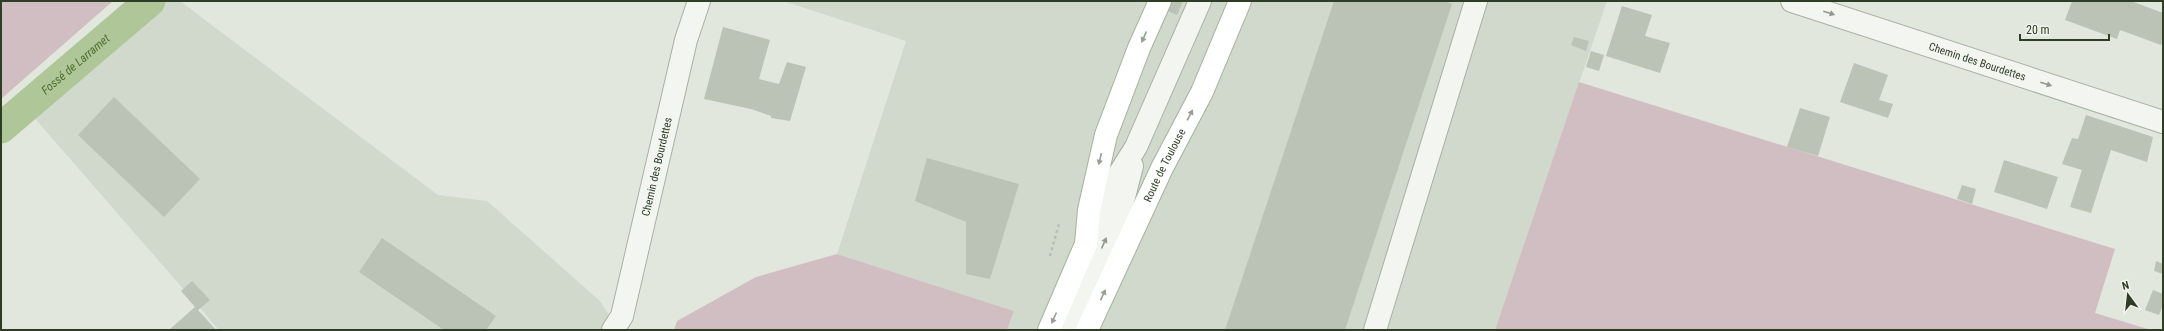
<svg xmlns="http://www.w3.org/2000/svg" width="2164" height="331" font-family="'Roboto Condensed',sans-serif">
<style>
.built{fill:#d0d9cb}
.green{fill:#d0bec3}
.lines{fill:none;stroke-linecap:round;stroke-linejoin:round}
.canal{stroke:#afc698;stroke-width:31}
.building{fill:#bac3b5}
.minor-casing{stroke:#a8b1a3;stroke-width:24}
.major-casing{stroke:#a5b29d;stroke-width:24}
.path{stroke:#b8beb4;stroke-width:2.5;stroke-dasharray:3 3;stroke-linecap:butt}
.minor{stroke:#f2f5f0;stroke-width:22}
.major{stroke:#fff;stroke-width:22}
.oneway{fill:#90998c}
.oneway2{fill:#979e93}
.labels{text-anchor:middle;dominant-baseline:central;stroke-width:3;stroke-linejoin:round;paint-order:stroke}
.street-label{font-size:11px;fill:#2f3d27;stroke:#f0f4ec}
.water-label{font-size:12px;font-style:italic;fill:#4e7032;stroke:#f0f4ec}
</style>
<rect width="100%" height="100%" fill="#e1e7dd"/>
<g class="built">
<path d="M165,1H180L438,195L487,201L600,301L619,330H219L31,114L115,41Z"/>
<path d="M783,1H1607L1495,330H1007L1014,311L837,254L906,41Z"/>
</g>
<g class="green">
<path d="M1,1H113L1,99Z"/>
<path d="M1579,82L2115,249L2095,313L2151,330H1495Z"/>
<path d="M837,254L1014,311L1007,330H674L677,321L756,277Z"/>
</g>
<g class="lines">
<path class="canal" id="s1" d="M1,128L150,1"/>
</g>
<g class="building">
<path d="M1172,1H1183L1177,15L1168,11Z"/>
<path d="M1334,1H1444L1452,4L1345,330H1225Z"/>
<path d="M2072,1H2131L2163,13V39L2161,45L2120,30L2117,39L2065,20Z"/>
<path d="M1622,6L1652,15L1645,36L1670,43L1660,73L1606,56Z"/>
<path d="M723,27L770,40L759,79L779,84L787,62L806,67L790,121L771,118V116L751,109L704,99Z"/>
<path d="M1574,37L1589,41L1586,51L1571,45Z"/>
<path d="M1591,51L1604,55L1599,71L1586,67Z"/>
<path d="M1854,63L1888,75L1879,100L1893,104L1888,118L1840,102Z"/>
<path d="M114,97L200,179L164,217L78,135Z"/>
<path d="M1800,108L1830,117L1818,156L1787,147Z"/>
<path d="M2086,115L2153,137L2147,162L2111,150L2091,213L2070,207L2082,170L2062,164L2072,138L2078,139Z"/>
<path d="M927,158L1019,184L990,279L966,274V222L915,201Z"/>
<path d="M2004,160L2058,177L2047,209L1994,192Z"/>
<path d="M1962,185L1976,189L1972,204L1957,199Z"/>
<path d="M382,238L496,316L486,330H444L359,272Z"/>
<path d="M2156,261L2163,264V274L2154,271Z"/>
<path d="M192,281L210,300L198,310L216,330H169L195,307L181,291Z"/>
<path d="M2153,290L2163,294V305L2159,315L2145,310Z"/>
</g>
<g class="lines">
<defs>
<g id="minor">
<path id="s2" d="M1792,1L2163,122"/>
<path d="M1089,239L1109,190L1136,147L1200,1"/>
<path id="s3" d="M613,330L622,316L686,40L699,1"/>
<path d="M1066,330L1123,201L1132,166"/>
<path d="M1375,330L1476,1"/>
</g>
<g id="major">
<path d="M1049,330L1086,244L1089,210L1106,135L1139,48L1160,1"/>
<path id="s4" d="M1087,330L1162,168L1202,92L1240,1"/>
</g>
</defs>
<use href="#minor" class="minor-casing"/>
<use href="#major" class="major-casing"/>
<path class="path" d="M1050,256L1059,224"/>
<use href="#minor" class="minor"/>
<use href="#major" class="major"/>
</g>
<defs><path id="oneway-solid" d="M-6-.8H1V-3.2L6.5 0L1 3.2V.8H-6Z"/></defs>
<g class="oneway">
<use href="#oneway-solid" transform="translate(1829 13) rotate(18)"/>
<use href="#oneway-solid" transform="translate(2046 84) rotate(18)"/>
<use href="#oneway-solid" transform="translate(1104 243) rotate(-66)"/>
</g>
<g class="oneway2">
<use href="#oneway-solid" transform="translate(1144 37) rotate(114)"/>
<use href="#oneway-solid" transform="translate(1190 115) rotate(-62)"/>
<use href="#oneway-solid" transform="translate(1100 159) rotate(103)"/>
<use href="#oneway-solid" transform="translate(1103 295) rotate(-65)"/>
<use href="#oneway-solid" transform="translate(1054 318) rotate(114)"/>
</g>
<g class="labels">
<g class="street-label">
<text stroke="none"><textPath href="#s2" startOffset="195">Chemin des Bourdettes</textPath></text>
<text stroke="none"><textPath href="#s3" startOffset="170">Chemin des Bourdettes</textPath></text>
<text stroke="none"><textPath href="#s4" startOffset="182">Route de Toulouse</textPath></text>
</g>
<g class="water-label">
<text stroke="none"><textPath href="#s1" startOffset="98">Fossé de Larramet</textPath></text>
</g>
</g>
<rect width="2164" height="331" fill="none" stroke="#2f3d27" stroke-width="4"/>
<g transform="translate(2128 295) rotate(345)" stroke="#f0f4ec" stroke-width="3" paint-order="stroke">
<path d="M0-3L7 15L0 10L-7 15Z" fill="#2f3d27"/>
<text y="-6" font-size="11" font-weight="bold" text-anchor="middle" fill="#2f3d27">N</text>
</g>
<path d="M2020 34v6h89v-6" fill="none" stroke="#2f3d27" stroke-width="2"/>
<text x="2026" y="34" font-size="12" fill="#2f3d27" stroke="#f0f4ec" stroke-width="3" paint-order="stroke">20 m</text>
</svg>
